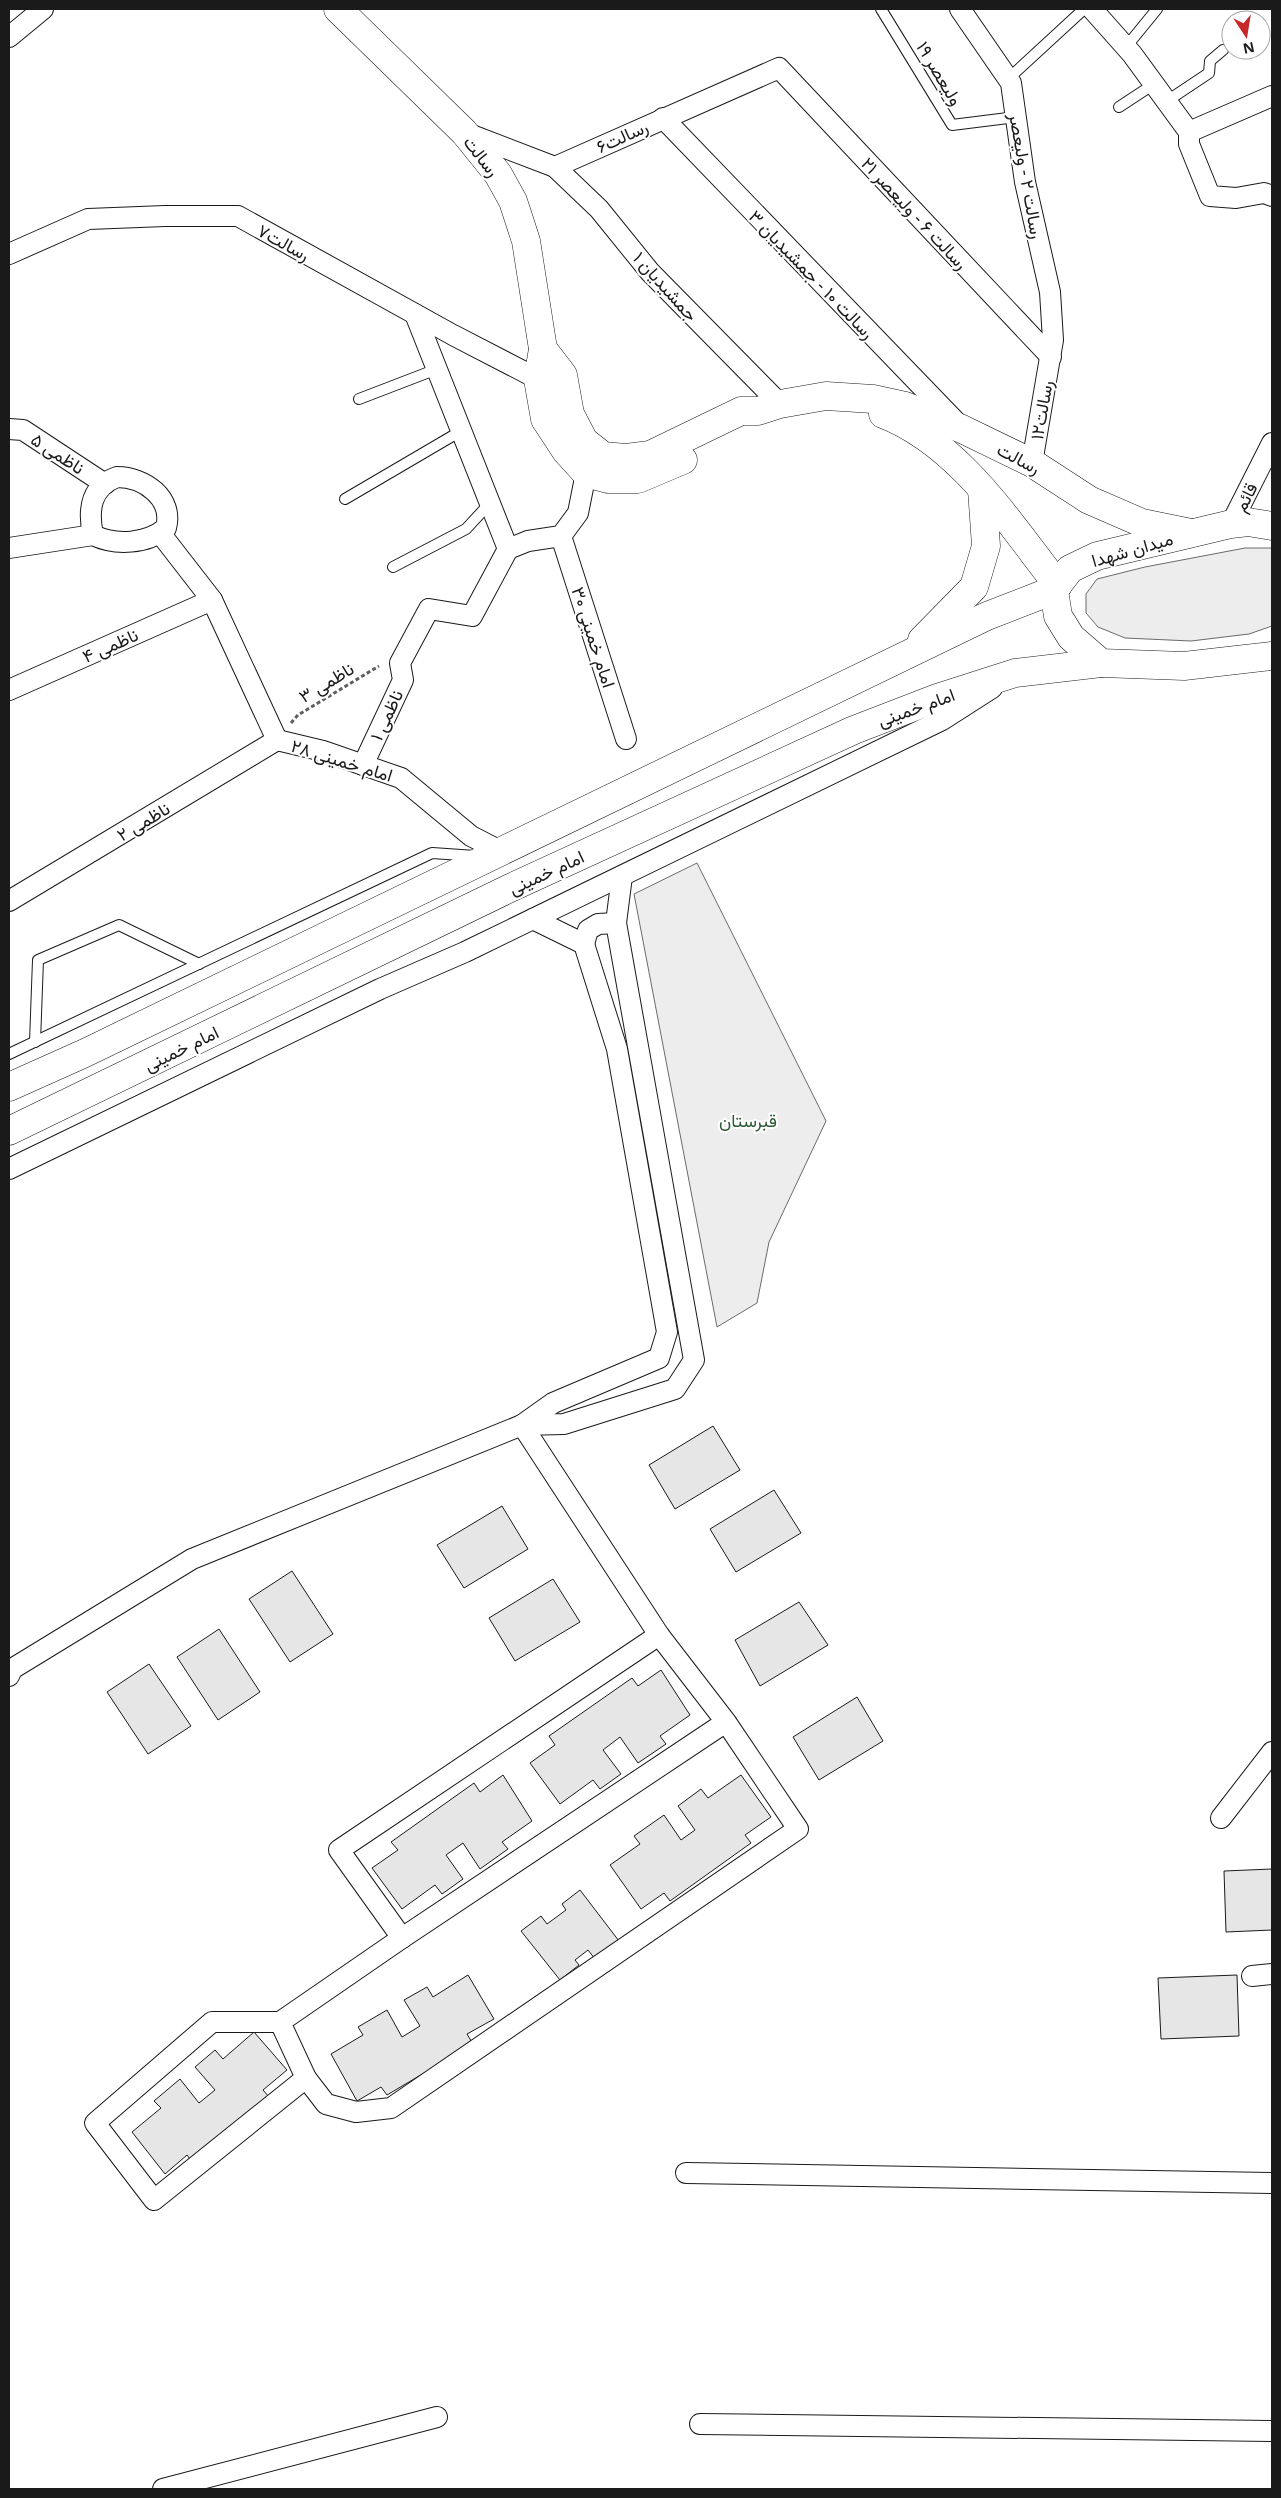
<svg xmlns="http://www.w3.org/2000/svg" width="1281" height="2498" font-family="'Noto Sans',Vazirmatn,sans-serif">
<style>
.built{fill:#ededed;stroke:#6a6a6a}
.building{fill:#e6e6e6;stroke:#1a1a1a}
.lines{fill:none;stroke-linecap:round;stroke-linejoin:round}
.lane-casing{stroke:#1a1a1a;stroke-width:12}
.street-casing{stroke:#1a1a1a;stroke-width:22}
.secondary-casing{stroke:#1a1a1a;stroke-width:29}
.highway-casing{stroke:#1a1a1a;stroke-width:29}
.path{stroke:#5f5f5f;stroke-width:3;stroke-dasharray:4 2.5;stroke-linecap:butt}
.lane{stroke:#fff;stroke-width:10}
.street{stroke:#fff;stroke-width:20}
.secondary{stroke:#fff;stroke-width:28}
.highway{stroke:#fff;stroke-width:28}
.labels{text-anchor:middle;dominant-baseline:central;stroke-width:4;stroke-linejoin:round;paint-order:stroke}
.street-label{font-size:18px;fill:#1a1a1a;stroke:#fff}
.park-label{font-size:18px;fill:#2b5a34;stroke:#fff}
</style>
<rect width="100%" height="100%" fill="#fff"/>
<g class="built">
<path d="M1245,548H1272V626L1249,634L1191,641L1125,638L1098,627L1086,613V594L1097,579L1145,567Z"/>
<path d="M697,863L826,1121L769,1242L757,1303L717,1327L634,894Z"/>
</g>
<g class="building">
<path d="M713,1426L740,1470L675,1509L649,1465Z"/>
<path d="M774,1490L801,1533L736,1572L710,1529Z"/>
<path d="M502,1506L528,1549L464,1588L437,1545Z"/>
<path d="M292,1571L333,1634L290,1662L249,1599Z"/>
<path d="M553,1579L580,1622L515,1661L489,1618Z"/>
<path d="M799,1602L828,1645L760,1686L735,1640Z"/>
<path d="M219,1629L260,1692L218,1720L177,1657Z"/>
<path d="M149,1664L191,1726L148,1754L107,1692Z"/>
<path d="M661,1670L690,1715L660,1736L666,1744L638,1763L620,1737L603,1750L621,1774L600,1789L593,1780L560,1804L530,1763L555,1745L549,1736L632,1678L638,1686Z"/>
<path d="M857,1697L883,1741L819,1780L793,1737Z"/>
<path d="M503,1775L532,1821L502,1842L508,1849L480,1869L463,1843L446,1855L463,1879L442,1894L435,1885L402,1909L372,1868L398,1850L391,1842L474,1783L480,1792Z"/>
<path d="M741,1775L771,1817L745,1835L751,1843L670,1901L664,1893L641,1909L610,1865L640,1844L634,1836L664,1815L681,1840L695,1830L678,1806L701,1789L708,1798Z"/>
<path d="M1272,1869V1930L1226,1932L1224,1871Z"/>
<path d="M580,1890L619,1941L595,1959L588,1950L575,1960L579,1965L560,1980L521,1931L541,1916L547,1924L566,1910L562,1904Z"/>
<path d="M468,1975L494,2019L467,2034L473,2044L387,2095L381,2087L357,2101L331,2054L363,2035L358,2027L387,2010L402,2037L420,2026L404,2000L427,1987L433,1997Z"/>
<path d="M1237,1975L1239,2036L1161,2039L1158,1978Z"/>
<path d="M254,2032L287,2070L263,2090L270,2098L193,2163L187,2155L165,2174L132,2132L161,2108L154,2101L180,2079L199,2103L215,2090L195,2067L215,2050L223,2059Z"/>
</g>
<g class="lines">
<defs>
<g id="lane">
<path d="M881,9L952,125L1016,117"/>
<path d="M1126,47L1157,9"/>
<path d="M1008,79L1084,9"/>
<path d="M1167,101L1209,73L1210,61L1223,50"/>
<path d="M1119,107L1154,84"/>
<path d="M359,399L437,369"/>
<path d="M345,499L461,431"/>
<path d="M393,567L466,529L490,503"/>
<path d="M35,1042L38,960L119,925L199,964"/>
<path d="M9,1054L432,853L476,856"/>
</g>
<g id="street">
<path d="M960,9L1011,83L1025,182L1050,292L1053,340L1032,463"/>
<path d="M1092,9L1132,54L1189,132V144L1210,196L1236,198L1264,193L1272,196"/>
<path d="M9,37L43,9"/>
<path d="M663,118L958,424"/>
<path d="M464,132L555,167L779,68L1051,357"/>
<path d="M1189,132L1272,96"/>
<path d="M555,167L599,209L650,272L780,404"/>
<path d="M9,254L88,219L165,216H238L453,335L538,379"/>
<path d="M415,314L508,549"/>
<path d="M9,429L23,430L105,484"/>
<path d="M117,477C144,477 174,498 166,528C147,544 116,546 93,535C88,511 90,487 117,477Z"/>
<path d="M1231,524L1272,443"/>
<path d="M160,533L212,600L277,740"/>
<path d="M561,536L626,739"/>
<path d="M9,548L93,535"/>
<path d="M9,690L212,600"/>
<path d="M277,740L323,751L401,778L471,836L502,852"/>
<path d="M363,765L403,680L400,663L429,609L472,616L508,549L528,541L561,536L578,513L586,473"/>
<path d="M9,901L277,740"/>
<path d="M584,944L588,930L598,924L616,923"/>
<path d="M9,1169L380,989L465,952L942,720L992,688"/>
<path d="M522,1425L659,1635L726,1722L798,1829L391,2108L356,2112L326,2104L306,2078L280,2022L402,1938L726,1722"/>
<path d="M522,1425L564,1424L675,1389L694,1360L616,923L622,876"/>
<path d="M9,1676L12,1669L192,1559L522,1425L553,1403L659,1358L667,1332L617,1049L584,944L533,919"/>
<path d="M1221,1818L1272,1752"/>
<path d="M402,1938L339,1850L659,1635"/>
<path d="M1252,1976L1272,1974"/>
<path d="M280,2022H212L95,2123L154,2200L306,2078"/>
<path d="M686,2173L1272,2183"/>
<path d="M700,2424L1272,2431"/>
<path d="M163,2489L437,2417"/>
</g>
<g id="secondary">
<path d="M338,9L464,132L498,174L513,201L526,241L543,349L538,379L545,419L566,451L586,473L608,479H638L683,460"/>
<path d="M543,349L563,375L570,414L584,441L603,456L626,458L650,455L741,411H758L780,404L826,396L873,399L905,406L962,429L1032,463L1089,500L1142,523L1191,533"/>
<path d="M883,414C960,444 1008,522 1058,585"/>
</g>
<g id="highway">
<path d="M1272,526L1248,522L1231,524L1097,556L1070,569L1054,590L1058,616L1071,637L1101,663L1184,666L1272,656"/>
<path d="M922,640L974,587L986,546L982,489"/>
<path d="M9,1087L85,1053L987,616L1054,590"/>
<path d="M9,1131L508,889L854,730L937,698L1015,673L1101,663"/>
</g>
</defs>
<use href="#lane" class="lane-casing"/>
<use href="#street" class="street-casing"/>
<use href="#secondary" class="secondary-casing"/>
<use href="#highway" class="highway-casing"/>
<path class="path" d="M291,723L298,715L379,666"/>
<use href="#lane" class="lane"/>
<use href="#street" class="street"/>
<use href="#secondary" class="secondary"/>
<use href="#highway" class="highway"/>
</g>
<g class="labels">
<g class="street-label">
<text transform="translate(940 73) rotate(59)">ولیعصر ۱۹</text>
<text transform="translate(622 136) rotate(-24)">رسالت۶</text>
<text transform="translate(482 156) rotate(52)">رسالت</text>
<text transform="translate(1027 176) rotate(80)">رسالت ۲ - ولیعصر</text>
<text transform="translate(915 213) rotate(47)">رسالت ۶ - ولیعصر ۲۱</text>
<text transform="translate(284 242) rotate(29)">رسالت۷</text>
<text transform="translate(812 274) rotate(46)">رسالت ۱۰ - جمشیدیان ۳</text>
<text transform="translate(666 286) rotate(48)">جمشیدیان ۱</text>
<text transform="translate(1041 410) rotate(-80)">رسالت۱۲</text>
<text transform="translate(58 453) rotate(33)">ناظمی ۵</text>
<text transform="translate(1019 458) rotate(28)">رسالت</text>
<text transform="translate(1245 497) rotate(-63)">قائم</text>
<text transform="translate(1132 549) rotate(-16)">میدان شهدا</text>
<text transform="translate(594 637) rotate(72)">امام خمینی ۳۰</text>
<text transform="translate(110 645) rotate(-24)">ناظمی ۴</text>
<text transform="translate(326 682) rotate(-31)">ناظمی ۳</text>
<text transform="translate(916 707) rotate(-20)">امام خمینی</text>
<text transform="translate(386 715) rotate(-65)">ناظمی ۱</text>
<text transform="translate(342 760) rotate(17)">امام خمینی ۲۸</text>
<text transform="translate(143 821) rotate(-31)">ناظمی ۲</text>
<text transform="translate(546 872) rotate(-25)">امام خمینی</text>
<text transform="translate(181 1048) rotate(-26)">امام خمینی</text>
</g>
<g class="park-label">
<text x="748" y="1120">قبرستان</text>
</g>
</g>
<rect width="1281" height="2498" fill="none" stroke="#1a1a1a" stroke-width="20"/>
<g transform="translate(1246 35) rotate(168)"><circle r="24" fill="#ffffff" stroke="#a3a3a3"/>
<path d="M0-4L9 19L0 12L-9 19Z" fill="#c62828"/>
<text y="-8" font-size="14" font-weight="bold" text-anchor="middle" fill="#1a1a1a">N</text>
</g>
</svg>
